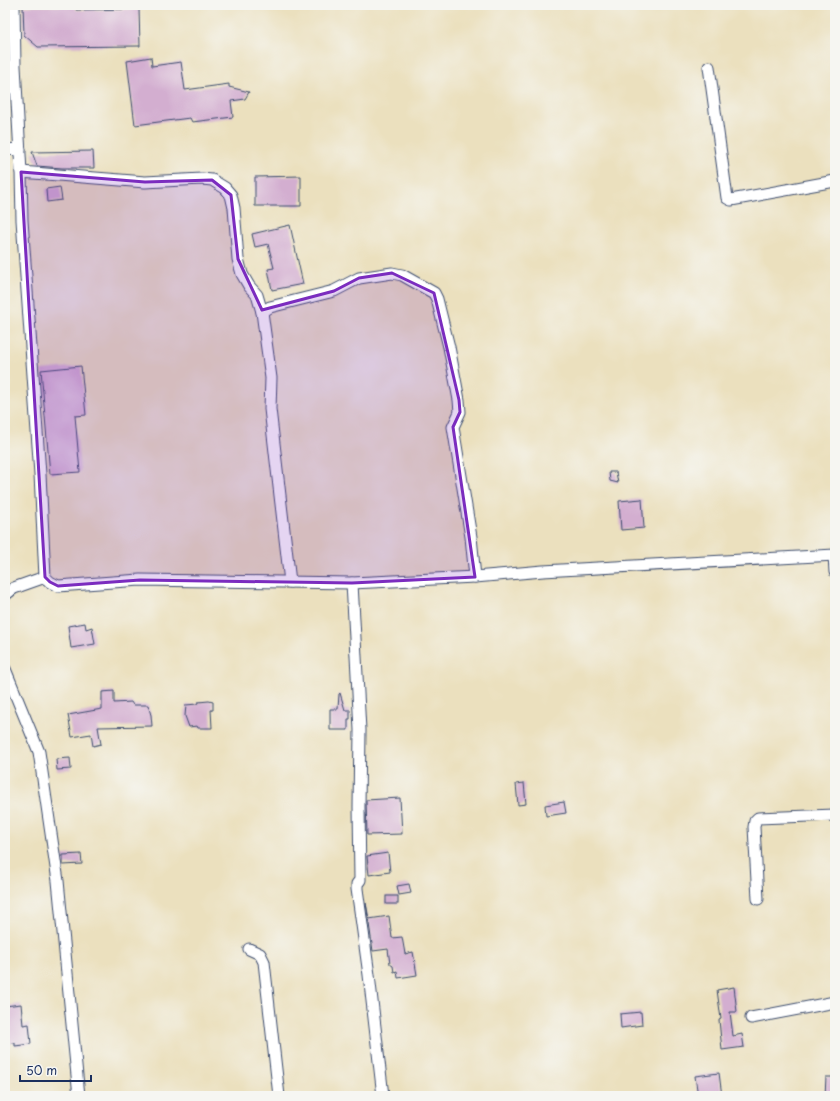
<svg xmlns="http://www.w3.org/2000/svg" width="840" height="1101" font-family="'Playpen Sans',sans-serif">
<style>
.building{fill:#d3aed0}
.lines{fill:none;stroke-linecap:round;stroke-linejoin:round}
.minor-casing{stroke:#3a4a6c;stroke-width:13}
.minor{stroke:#fff;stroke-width:11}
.marked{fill:#7b2cbf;fill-opacity:0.2;stroke:#7b2cbf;stroke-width:3;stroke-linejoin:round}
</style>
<rect width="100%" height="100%" fill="#f6f6f2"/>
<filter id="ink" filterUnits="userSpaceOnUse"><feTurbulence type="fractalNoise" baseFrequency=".025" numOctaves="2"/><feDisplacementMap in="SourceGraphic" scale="8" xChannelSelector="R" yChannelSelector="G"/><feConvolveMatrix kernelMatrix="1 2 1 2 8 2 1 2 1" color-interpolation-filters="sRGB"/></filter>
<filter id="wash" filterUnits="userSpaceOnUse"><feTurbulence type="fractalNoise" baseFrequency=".012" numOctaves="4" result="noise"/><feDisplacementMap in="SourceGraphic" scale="16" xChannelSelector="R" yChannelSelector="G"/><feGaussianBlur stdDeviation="0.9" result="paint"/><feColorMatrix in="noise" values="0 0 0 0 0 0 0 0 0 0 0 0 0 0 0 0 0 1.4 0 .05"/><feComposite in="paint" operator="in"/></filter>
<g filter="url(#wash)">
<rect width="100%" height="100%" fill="#ebe0be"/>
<g id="blocks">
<g class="building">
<path d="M23,6H76V10L139,9L140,46L38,47L24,35Z"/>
<path d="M151,57L152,66L181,62L185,90L229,84V87L249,92L245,99L231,101L233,117L192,122L190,118L135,125L127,61Z"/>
<path d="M93,151L94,168H62L37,166L32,152Z"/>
<path d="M301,176V206H255V177Z"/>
<path d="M60,187L62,200L47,202L46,189Z"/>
<path d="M290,225L303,284L272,290L268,269L274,268L268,244L255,247L252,234Z"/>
<path d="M81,366L86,415L75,416L80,472L50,474L41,370Z"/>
<path d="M609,472H616L618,483L610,481Z"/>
<path d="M642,499L644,528L621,530L619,501Z"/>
<path d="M85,623L86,629L92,627L95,644L71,648L68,626Z"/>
<path d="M114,691V703L131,702L133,705H148L151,715L152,726L98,727L101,744L93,746L91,734L72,737L68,715L102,709V692Z"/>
<path d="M340,693L345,710H350V719H348V730H330V709H338L339,694Z"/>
<path d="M209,701L213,702V710H211L212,728H198L197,726L189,727L185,716L186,705L197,704L198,702Z"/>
<path d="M70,758L71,769L57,770L56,759Z"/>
<path d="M524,783L526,804L518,805L516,784Z"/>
<path d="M400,798L402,834L367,835L366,800Z"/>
<path d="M564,802L566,813L546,816L545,805Z"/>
<path d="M388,853L390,872L369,875L367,856Z"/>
<path d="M81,854L82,864L63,865V855Z"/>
<path d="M409,884L411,893L399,895L397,886Z"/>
<rect x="386" y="896" width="12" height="8"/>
<path d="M366,903L369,919L389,916L392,938L402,937L405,954L413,952L417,975L398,978L397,971L394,972L393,966L390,964L388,949L373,951Z"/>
<path d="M734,987L737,1012H730L733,1036L742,1034L744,1047L722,1050L719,1020L721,1019L717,990Z"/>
<path d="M21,1004L23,1025L29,1024L31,1044L15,1046V1043L5,1044V1006Z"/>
<path d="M641,1012L642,1025L621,1028L620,1014Z"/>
<path d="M719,1073L722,1096H698L695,1076Z"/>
<path d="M826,1077H835V1096H825Z"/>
</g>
</g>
</g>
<g filter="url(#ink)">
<use href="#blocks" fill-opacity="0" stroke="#3a4a6c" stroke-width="1"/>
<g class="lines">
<defs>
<g id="minor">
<path d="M14,5L15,66L21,172L22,220L40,474L45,577L50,582L58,586L140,580L352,583L475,577L543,571L835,555"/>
<path d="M709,67L727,198L731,200L835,181"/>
<path d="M5,149L20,150"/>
<path d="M21,172L145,182L202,179L212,180L225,188L231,195L234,208L238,259L242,274L249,286L257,295L262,312L271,378L270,409L290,582"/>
<path d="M262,312L270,307L334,291L359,278L392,273L402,275L434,293L437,299L449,347L459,400L460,412L453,427L471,537L475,577"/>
<path d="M834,555L835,572"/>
<path d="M352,583L360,730L359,807L360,880L357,884V889L369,975L383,1096"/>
<path d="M5,595L14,588L45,577"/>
<path d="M5,669L39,752L58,881L79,1096"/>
<path d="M758,899L754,827L755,821L758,818L835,815"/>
<path d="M249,949L260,954L264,962L279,1096"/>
<path d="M751,1018L835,1002"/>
</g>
</defs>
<use href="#minor" class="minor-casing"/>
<use href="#minor" class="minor"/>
</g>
</g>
<path class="marked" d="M21,172L145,182L212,180L231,195L238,259L262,310L334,291L359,278L392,273L434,293L459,400L460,412L453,427L475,577L352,583L140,580L58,586L50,582L45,577Z"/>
<rect width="840" height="1101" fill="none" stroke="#f6f6f2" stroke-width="20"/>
<path d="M20 1075v6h71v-6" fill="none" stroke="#1b2f5e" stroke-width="2"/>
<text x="26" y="1075" font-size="12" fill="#1b2f5e" stroke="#f6f6f2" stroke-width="3" paint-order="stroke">50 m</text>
</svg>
